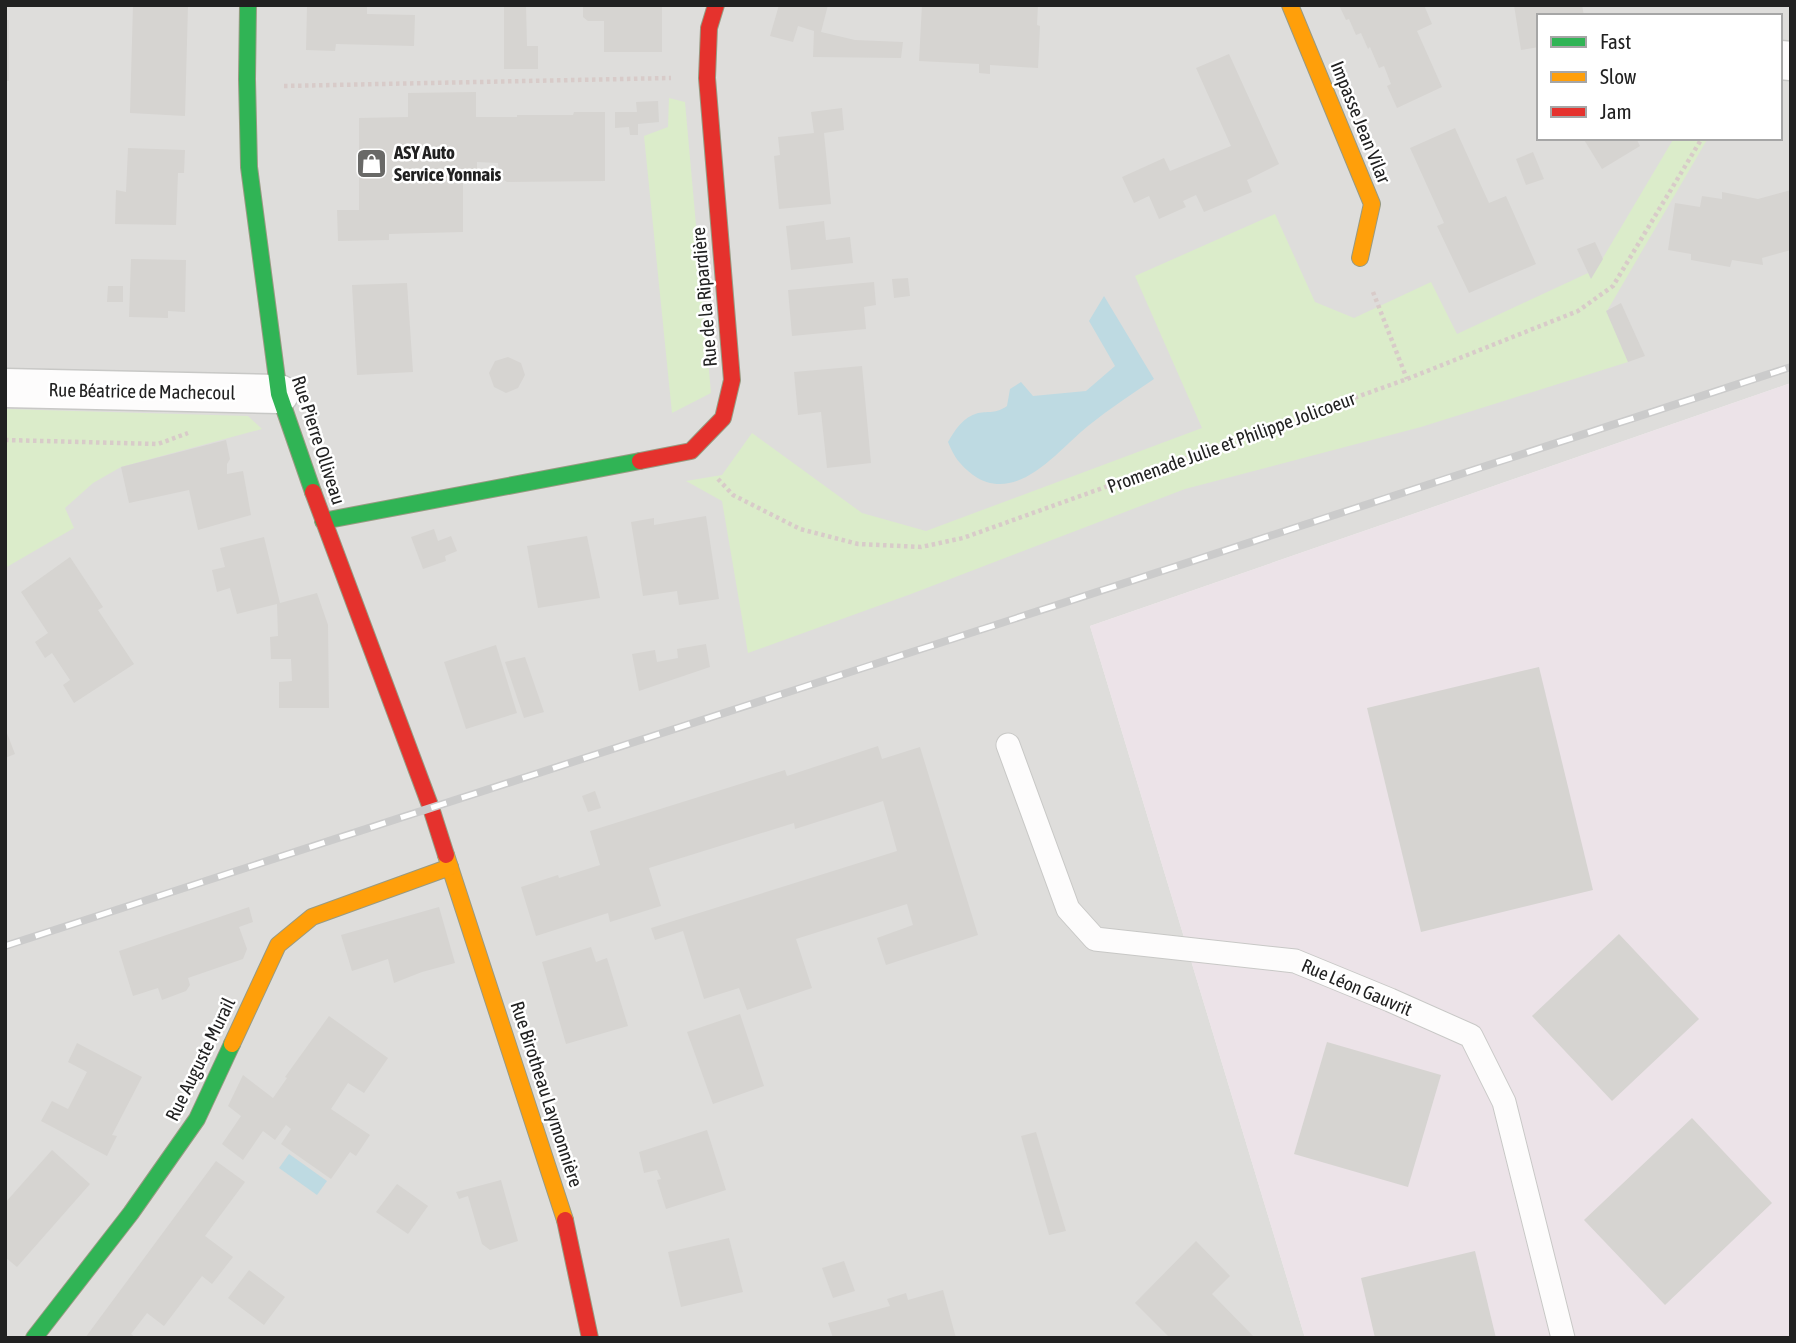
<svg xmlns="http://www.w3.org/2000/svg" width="1796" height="1343" font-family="'Asap Condensed',sans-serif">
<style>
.residential{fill:#dedddb;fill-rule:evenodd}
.industrial{fill:#ece3e8}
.grass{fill:#dbecca}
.water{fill:#bedae2}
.building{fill:#d6d4d1}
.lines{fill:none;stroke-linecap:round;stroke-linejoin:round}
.lane-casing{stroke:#c8c8c6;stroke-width:25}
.street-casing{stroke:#c8c8c6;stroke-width:41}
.fast-casing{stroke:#989a82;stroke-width:18}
.slow-casing{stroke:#989a82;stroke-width:18}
.jam-casing{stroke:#989a82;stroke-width:18}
.path{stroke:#d8cbc9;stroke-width:4.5;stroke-dasharray:3.5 3.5;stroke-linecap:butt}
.lane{stroke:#fdfcfc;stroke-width:23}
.street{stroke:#fdfcfc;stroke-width:38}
.fast{stroke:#30b455;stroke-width:16}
.slow{stroke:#ff9f0a;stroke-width:16}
.jam{stroke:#e5322d;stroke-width:16}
.rail-casing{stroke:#cbcbcb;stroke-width:8}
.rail{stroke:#fff;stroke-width:5;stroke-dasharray:16;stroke-linecap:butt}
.labels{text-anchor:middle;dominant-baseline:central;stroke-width:5;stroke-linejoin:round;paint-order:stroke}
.street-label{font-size:19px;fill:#212121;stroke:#fff}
.poi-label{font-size:19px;font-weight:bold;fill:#212121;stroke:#fff;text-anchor:start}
</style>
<rect width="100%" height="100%" fill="#efeeea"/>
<path class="residential" d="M5,5H1791V383L1090,626L1305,1338H5ZM1539,16H1780V138H1539Z"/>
<path class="industrial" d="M1791,383V1338H1305L1090,626Z"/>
<g class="grass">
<path d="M669,98L685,102L711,393L672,413L644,136L668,127Z"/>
<path d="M1674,138H1708L1607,311L1628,362L1421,427L1185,489L911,594L748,653L722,501L686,481L722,475L752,433L862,513L926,531L1202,428L1135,276L1275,214L1315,302L1354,318L1431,282L1457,334L1588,273L1591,278Z"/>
<path d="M5,409L248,416L262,429L121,467L93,483L65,508L74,528L5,568Z"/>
</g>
<g class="water">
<path d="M1104,296L1154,379C1132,394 1109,409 1088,426C1058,450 1017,506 973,475C960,465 954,457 948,442C955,430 963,417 978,413C990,411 995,414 1007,406L1010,389L1021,382L1033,396L1086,391L1115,366L1089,321Z"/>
<path d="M289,1154L327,1181L317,1195L279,1168Z"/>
</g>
<g class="building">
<path d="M133,5H188L185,116L130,113Z"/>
<path d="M315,5H367V14L415,15L414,46L336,44L335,51L306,50L307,6L314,7Z"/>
<path d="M504,5H526L527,46H538V69H504Z"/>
<path d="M583,5H662V52H604V21H588L583,17Z"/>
<path d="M779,5H828L821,32L855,40L903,42L901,58L813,57L814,31L798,26L793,42L770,36Z"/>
<path d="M922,5H1038L1037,25L1040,26L1038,68L990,65V74L979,73V64L919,61Z"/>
<path d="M1339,5H1418L1419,7L1424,5L1432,24L1417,31L1442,87L1397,108L1387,86L1391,84L1384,66L1379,68L1370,47L1368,49L1361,33L1356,35L1349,19L1346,20Z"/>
<path d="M1514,5H1582L1584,16H1539V47L1521,50Z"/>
<rect x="5" y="20" width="4" height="61"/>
<path d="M1229,54L1279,164L1247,180L1252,192L1204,212L1196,195L1183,201L1186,207L1159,219L1149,196L1134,203L1122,177L1164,158L1170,171L1231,146L1196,68Z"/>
<path d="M476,92V117H517V115H573L574,112H605V181L507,182L501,178L499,175L498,163L477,162V175H463V232L389,234V240L338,241L337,210H359V118L408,117V93Z"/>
<path d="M658,101L659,122L638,124V135H630L629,127L615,128V112H637L636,102Z"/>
<path d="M842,108L844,130L824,133L831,204L779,209L774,156L780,155L778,137L814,133L811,112Z"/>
<path d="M1455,128L1489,203L1506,196L1536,264L1469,293L1437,226L1444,223L1410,148Z"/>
<path d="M1583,138H1636L1640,146L1602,169Z"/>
<path d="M128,148L185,150L184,173H178L176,225L115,224L116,190L126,192Z"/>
<path d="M1533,152L1544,179L1526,185L1516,159Z"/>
<path d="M1791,190V250L1762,258L1763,265L1732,260L1730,267L1691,260V254L1668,250L1675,203L1700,207L1702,196L1722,199V192L1758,199Z"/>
<path d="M824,221L826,240L850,237L853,263L791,270L786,226Z"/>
<path d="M1595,242L1603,259L1591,279L1577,249Z"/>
<path d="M131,259L186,260L185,312L168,311V318L129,317Z"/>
<path d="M908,278L910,296L894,298L892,279Z"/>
<path d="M874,282L876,305L864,307L866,329L792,336L788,290Z"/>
<path d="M407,283L413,372L357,375L352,285Z"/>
<path d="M108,286H123V302H107Z"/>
<path d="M1621,303L1645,356L1628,362L1606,311Z"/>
<path d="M508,357L521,363L525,375L518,388L506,393L494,387L489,373L495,361Z"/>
<path d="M862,366L871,463L827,468L821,412L798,415L794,372Z"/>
<path d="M226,440L230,459L227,464V474L243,471L251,515L198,530L189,490L129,503L121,467Z"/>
<path d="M706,516L719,599L679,605L677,591L643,596L631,522L654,518V525Z"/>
<path d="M434,529L438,541L451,536L457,551L445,556L446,561L423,569L411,537Z"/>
<path d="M587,536L600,598L538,608L527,546Z"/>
<path d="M264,537L280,603L317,593L328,625L329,708H279V682L292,681L291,659H271L270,637L278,636L277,604L237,614L230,588L217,592L212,570L225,567L220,548Z"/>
<path d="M70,557L103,607L98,610L134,664L74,703L63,685L70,680L52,653L45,658L35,642L48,633L21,592Z"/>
<path d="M706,644L710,667L639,691L632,654L655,650L657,662L678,658L677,649Z"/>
<path d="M496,645L517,713L466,729L444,662Z"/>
<path d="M525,657L544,712L524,718L505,662Z"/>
<path d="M1539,667L1593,890L1421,932L1367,708Z"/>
<path d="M5,728L15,754L5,758Z"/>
<path d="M878,746L882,759L920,747L978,935L886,965L877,938L913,925L907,904L796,939L812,988L747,1010L739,988L704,999L683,931L655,940L651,928L897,851L883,801L795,829L794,823L649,868L661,906L610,922L608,913L536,936L521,887L558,875L559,878L600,865L590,831L785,770L787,776Z"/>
<path d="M595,791L601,808L588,812L582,796Z"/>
<path d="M249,907L253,922L239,927L247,949L243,959L188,978L190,985L186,991L162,1000L158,988L133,996L119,951Z"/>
<path d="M439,907L455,963L422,972L394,983L388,959L352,971L341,935Z"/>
<path d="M1619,934L1699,1019L1612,1101L1532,1016Z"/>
<path d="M591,947L596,962L607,958L628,1026L566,1044L542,962Z"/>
<path d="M740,1014L764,1086L713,1104L687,1032Z"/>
<path d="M329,1016L388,1058L364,1093L348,1083L331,1109L370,1135L356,1156L350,1152L331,1179L281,1144L291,1129L286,1125L275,1140L263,1131L243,1160L222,1144L241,1116L228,1106L243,1075L273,1098L287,1078L285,1077Z"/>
<path d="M1327,1042L1441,1075L1408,1187L1294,1154Z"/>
<path d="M77,1043L142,1077L112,1135L117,1136L107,1156L41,1121L52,1101L68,1109L87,1072L68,1062Z"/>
<path d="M1692,1118L1772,1203L1665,1305L1584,1220Z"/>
<path d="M707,1130L726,1190L666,1209L657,1180L661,1179L657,1170L644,1173L639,1152Z"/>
<path d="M1036,1132L1066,1231L1049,1235L1021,1136Z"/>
<path d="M52,1150L90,1184L17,1267L5,1257V1203Z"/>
<path d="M216,1161L245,1182L205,1236L233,1257L212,1284L202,1276L164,1326L147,1313L131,1334L136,1338H85Z"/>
<path d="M501,1180L518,1241L490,1250L482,1244L468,1196L459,1199L456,1192Z"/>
<path d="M397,1184L428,1206L408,1234L376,1212Z"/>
<path d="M729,1238L743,1292L681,1307L668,1252Z"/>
<path d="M1196,1241L1230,1276L1212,1294L1255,1338H1170L1135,1303Z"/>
<path d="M1475,1251L1496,1338H1375L1361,1278Z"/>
<path d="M844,1261L855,1291L833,1298L822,1268Z"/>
<path d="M249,1270L285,1297L264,1325L228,1298Z"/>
<path d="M943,1290L956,1338H833L828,1323L890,1306L887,1299L906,1293L908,1300Z"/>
</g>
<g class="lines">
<defs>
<path id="lane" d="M1008,745L1068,909L1095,939L1295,961L1390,1000L1471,1036L1504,1102L1563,1338"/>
<g id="street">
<path d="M1780,60L1791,61"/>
<path d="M5,388L279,394"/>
</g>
<g id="fast">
<path d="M248,5L247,79L249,167L279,394L313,492"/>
<path d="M323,521L640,461"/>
<path d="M34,1338L131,1213L197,1119L232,1044"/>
</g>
<g id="slow">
<path d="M1290,5L1372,204L1360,258"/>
<path d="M446,855L565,1220"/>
<path d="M232,1044L278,945L312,917L450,867"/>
</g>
<g id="jam">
<path d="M640,461L691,451L723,418L732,380L707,78L709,28L716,5"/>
<path d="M313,492L431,808L446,855"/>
<path d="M565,1220L590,1338"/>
</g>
</defs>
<use href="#lane" class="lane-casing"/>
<use href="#street" class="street-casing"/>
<use href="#fast" class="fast-casing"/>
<use href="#slow" class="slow-casing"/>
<use href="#jam" class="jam-casing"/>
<g class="path">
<path d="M284,86L671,78"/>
<path d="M1373,292L1407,379"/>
<path d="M5,440L158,444L188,433"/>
<path d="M718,479L733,495L800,529L858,544L921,547L963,538L1407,379L1578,311L1613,286L1702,138"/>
</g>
<use href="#lane" class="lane"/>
<use href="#street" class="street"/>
<use href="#fast" class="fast"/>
<use href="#slow" class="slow"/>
<use href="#jam" class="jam"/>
<defs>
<path id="rail" d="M5,946L1791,367"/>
</defs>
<use href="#rail" class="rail-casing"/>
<use href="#rail" class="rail"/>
</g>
<defs>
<symbol id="shop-square" viewBox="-11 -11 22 22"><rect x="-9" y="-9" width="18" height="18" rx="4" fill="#696967" stroke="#fff"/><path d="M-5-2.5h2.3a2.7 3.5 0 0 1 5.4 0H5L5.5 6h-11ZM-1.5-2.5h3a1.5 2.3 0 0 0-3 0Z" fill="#fff"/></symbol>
</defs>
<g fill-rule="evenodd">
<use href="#shop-square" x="354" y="146" width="35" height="35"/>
</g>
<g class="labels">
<g class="street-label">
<text transform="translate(1361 122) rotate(68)">Impasse Jean Vilar</text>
<text transform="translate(704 297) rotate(-95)">Rue de la Ripardière</text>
<text transform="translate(142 391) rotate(1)">Rue Béatrice de Machecoul</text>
<text transform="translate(319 440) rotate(72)">Rue Pierre Olliveau</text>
<text transform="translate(1231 442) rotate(-20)">Promenade Julie et Philippe Jolicoeur</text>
<text transform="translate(1357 987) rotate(23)">Rue Léon Gauvrit</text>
<text transform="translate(200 1059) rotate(-64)">Rue Auguste Murail</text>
<text transform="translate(547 1094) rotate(72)">Rue Birotheau Laymonnière</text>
</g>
<g class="poi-label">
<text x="394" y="152">ASY Auto<tspan x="394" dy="22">Service Yonnais</tspan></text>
</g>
</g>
<rect width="1796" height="1343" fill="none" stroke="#212121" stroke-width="14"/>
<rect x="1537" y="14" width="245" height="126" fill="#ffffff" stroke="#a6a6a6" stroke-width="2"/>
<rect x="1551" y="37" width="35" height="10" fill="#30b455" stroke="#a6a6a6" stroke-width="2"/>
<text x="1600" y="49" font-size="21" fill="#212121">Fast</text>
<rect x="1551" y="72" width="35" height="10" fill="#ff9f0a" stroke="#a6a6a6" stroke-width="2"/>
<text x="1600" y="84" font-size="21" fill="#212121">Slow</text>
<rect x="1551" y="107" width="35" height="10" fill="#e5322d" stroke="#a6a6a6" stroke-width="2"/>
<text x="1600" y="119" font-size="21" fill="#212121">Jam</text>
</svg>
